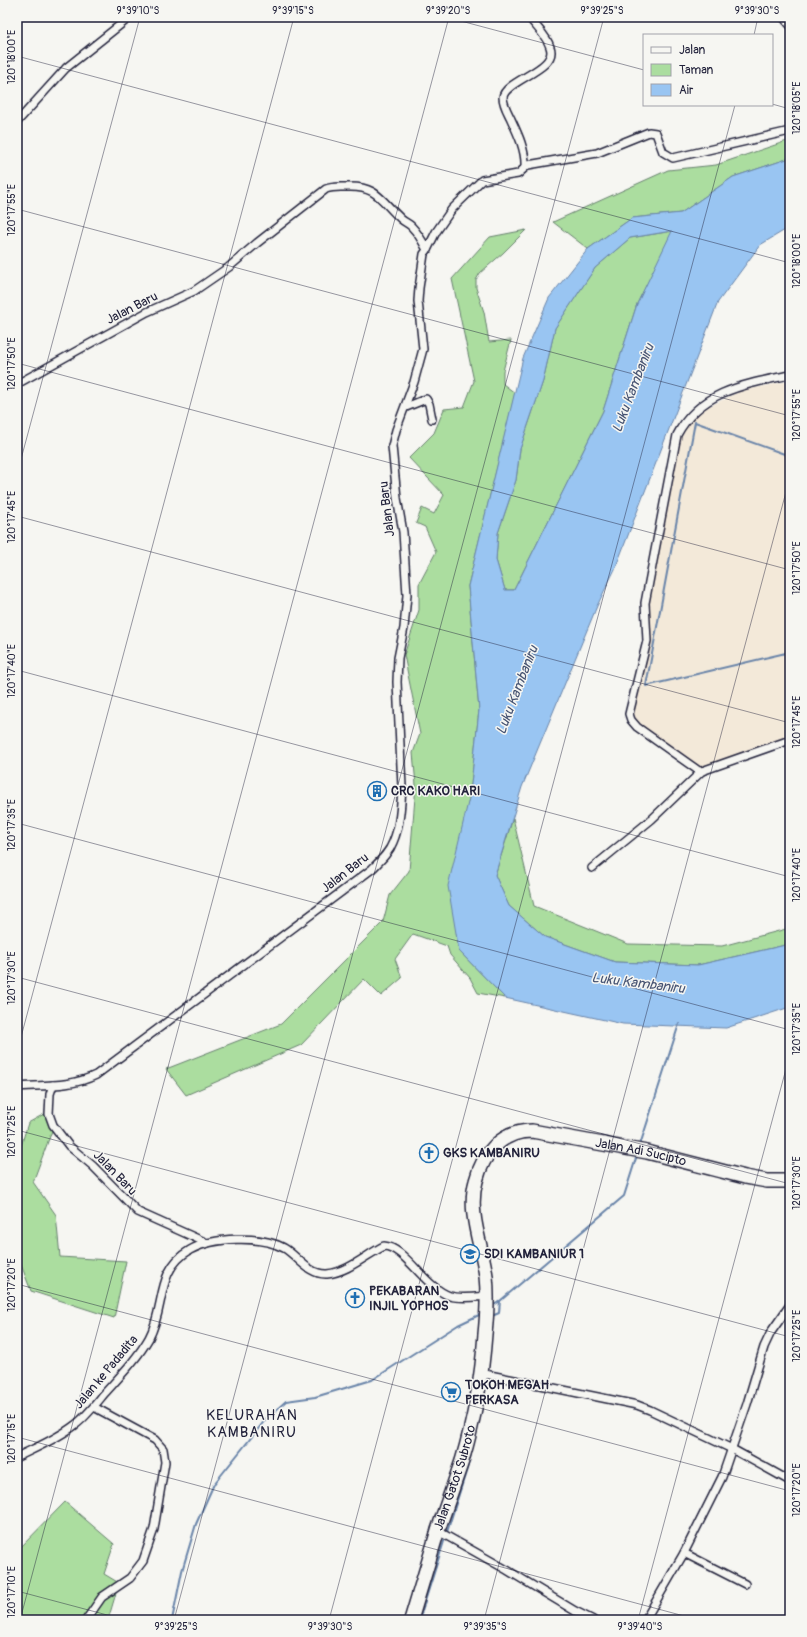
<svg xmlns="http://www.w3.org/2000/svg" width="807" height="1637" font-family="Pangolin,sans-serif">
<style>
.built{fill:#f3e9d9}
.green{fill:#abdd9f;stroke:#66806d}
.water{fill:#99c5f2;stroke:#6984a9;fill-rule:evenodd}
.lines{fill:none;stroke-linecap:round;stroke-linejoin:round}
.stream{stroke:#6984a9;stroke-width:2}
.street-casing{stroke:#22223b;stroke-width:10}
.highway-casing{stroke:#22223b;stroke-width:16}
.street{stroke:#f6f6f2;stroke-width:7}
.highway{stroke:#f6f6f2;stroke-width:13}
.ticks{fill:none;stroke:#22223b;stroke-width:1;stroke-opacity:0.45}
.labels{text-anchor:middle;dominant-baseline:central;stroke-width:3;stroke-linejoin:round;paint-order:stroke}
.street-label{font-size:13px;fill:#22223b;stroke:#f6f6f2}
.poi-label{font-size:13px;font-weight:bold;fill:#22223b;stroke:#f6f6f2;text-anchor:start}
.water-label{font-size:14px;font-style:italic;fill:#465372;stroke:#f6f6f2}
.quarter-label{font-size:15px;letter-spacing:1px;fill:#22223b;stroke:#f6f6f2}
.neatline{fill:none;stroke:#22223b;stroke-width:1.5}
.ticks-label{font-size:10px;text-anchor:middle;fill:#22223b}
</style>
<rect width="100%" height="100%" fill="#f6f6f2"/>
<filter id="ink" filterUnits="userSpaceOnUse"><feTurbulence type="fractalNoise" baseFrequency=".025" numOctaves="2"/><feDisplacementMap in="SourceGraphic" scale="8" xChannelSelector="R" yChannelSelector="G"/><feConvolveMatrix kernelMatrix="1 2 1 2 8 2 1 2 1" color-interpolation-filters="sRGB"/></filter>
<g filter="url(#ink)">
<path class="built" d="M790,381V737L702,768H698L635,725L632,718L649,642L647,607L680,433L691,419L706,408L741,391Z"/>
<g class="green">
<path d="M790,140V158L733,177L681,213L632,218L588,249L553,222L668,170L716,165Z"/>
<path d="M526,230L503,253L480,273L476,280V288L484,312L489,342L511,340L503,371V384L515,393L468,586L479,710L470,794L459,951L505,998L478,993L470,978L450,955L447,946L413,934L395,959L402,978L381,996L364,979L301,1045L186,1095L166,1069L281,1024L383,922L390,895L409,871L416,785L413,753L420,734L404,655L419,610V584L436,552L425,527L416,523L422,508L434,514L444,495L409,458L434,433L444,409L464,407L474,381L452,279L490,237Z"/>
<path d="M673,231L637,304L603,411L514,590H505L496,560L498,533L516,480L520,449L543,381L555,328L595,268L630,238Z"/>
<path d="M513,818L534,906L628,944L722,946L790,928V944L698,965L615,962L545,937L509,906L495,875Z"/>
<path d="M46,1113L53,1128L33,1182L56,1215L60,1257L126,1261L114,1318L31,1291L17,1254V1159L28,1123Z"/>
<path d="M65,1502L114,1544L104,1574L119,1583L108,1620H17V1551Z"/>
</g>
<path class="water" d="M790,158V227L760,245L718,302L615,569L597,606L522,787L495,875L509,906L545,937L615,962L698,965L790,944V1007L726,1028L623,1024L505,998L459,951L448,886L470,794L479,710L468,586L523,358L549,298L588,249L632,218L681,213L733,177ZM672,231L637,304L603,411L514,590H505L496,560L498,533L516,480L520,449L543,381L555,328L595,268L630,238Z"/>
<g class="lines">
<g class="stream">
<path d="M790,456L695,422L646,686L790,652"/>
<path d="M640,1145L679,1024"/>
<path d="M491,1307L500,1301L624,1196L637,1155"/>
<path d="M492,1316L499,1313L500,1301"/>
<path d="M480,1417L483,1400"/>
<path d="M172,1620L182,1571L196,1524L214,1484L266,1419L286,1401L315,1397L372,1380L458,1325L481,1314"/>
<path d="M419,1620L467,1469L472,1450"/>
</g>
<defs>
<g id="street">
<path d="M783,17L790,25"/>
<path d="M17,122L66,68L130,17"/>
<path d="M525,167C526,150 517,132 510,117C507,111 503,104 503,97C505,80 559,69 550,47C547,36 535,26 529,17"/>
<path d="M427,250L436,232L452,209L482,180L518,174L528,165L597,153L649,132L656,133L663,152L673,158L790,131"/>
<path d="M790,375C746,384 700,391 677,435L645,603L647,641L629,714L631,720L637,727L699,771H702L790,740"/>
<path d="M17,384L147,312L194,291L229,267L257,243L326,189C333,186 340,187 348,187C376,186 380,199 399,217C402,221 408,223 411,226C418,233 423,242 427,250L424,254L419,288L418,301L423,349L414,382L396,430L392,446L397,498L403,532L407,595L404,628L398,658L397,682L402,787C401,805 400,826 393,842C389,853 380,861 372,869L96,1075C72,1087 43,1085 17,1087"/>
<path d="M406,407L426,399L429,404L432,419"/>
<path d="M592,868L652,819L702,771"/>
<path d="M53,1085L50,1094L49,1114L53,1125L69,1146L93,1166L138,1212L207,1243"/>
<path d="M480,1373L637,1405L650,1410L732,1449L790,1481"/>
<path d="M17,1457C37,1447 57,1439 75,1425C86,1417 95,1405 104,1394C120,1376 137,1359 149,1338C166,1307 155,1270 190,1250C213,1237 260,1235 284,1248C298,1256 308,1275 327,1274C348,1272 366,1255 384,1246C405,1247 425,1288 450,1296C461,1299 475,1297 487,1296"/>
<path d="M438,1531L507,1570L575,1611L593,1620"/>
<path d="M684,1553L745,1584"/>
<path d="M86,1620L102,1597L130,1578L143,1561L154,1529L165,1462L163,1449L155,1440L94,1407"/>
<path d="M645,1620L684,1553L722,1477L747,1404L764,1347L771,1332L790,1305"/>
</g>
<g id="highway">
<path id="s1" d="M411,1620C420,1590 429,1560 438,1530C446,1507 454,1484 462,1461C474,1421 482,1376 485,1334C487,1315 488,1295 486,1276C482,1245 467,1212 476,1181C483,1153 502,1131 532,1131L647,1152L745,1177L767,1181H790"/>
</g>
</defs>
<use href="#street" class="street-casing"/>
<use href="#highway" class="highway-casing"/>
<use href="#street" class="street"/>
<use href="#highway" class="highway"/>
</g>
</g>
<path class="ticks" d="M446,17L644,70M754,35L758,17M17,56L790,263M772,104L790,109M17,209L790,416M17,363L790,570M17,474L140,17M17,516L790,723M17,670L790,877M17,823L790,1030M17,977L790,1184M17,1052L294,17M17,1130L790,1337M17,1284L790,1491M17,1437L699,1620M17,1591L126,1620M20,1620L449,17M174,1620L604,17M329,1620L735,105M484,1620L790,477M638,1620L790,1054"/>
<defs>
<symbol id="building-ring" viewBox="-11 -11 22 22"><circle r="9.5" fill="#f6f6f2" stroke="#1f6fb2" stroke-width="1.5"/><path d="M-4-6H4V6H1V3H-1V6H-4ZM-2.5-4.3h1.7v1.8h-1.7ZM.8-4.3h1.7v1.8H.8ZM-2.5-1h1.7V.8h-1.7ZM.8-1h1.7V.8H.8Z" fill="#1f6fb2"/></symbol>
<symbol id="church-ring" viewBox="-11 -11 22 22"><circle r="9.5" fill="#f6f6f2" stroke="#1f6fb2" stroke-width="1.5"/><path d="M-1.2-6h2.4v3.5h3.3v2.4h-3.3V6h-2.4V-.1h-3.3v-2.4h3.3Z" fill="#1f6fb2"/></symbol>
<symbol id="school-ring" viewBox="-11 -11 22 22"><circle r="9.5" fill="#f6f6f2" stroke="#1f6fb2" stroke-width="1.5"/><path d="M0-5L7-2L0 1L-7-2ZM-4 1L0 2.5L4 1V4Q0 6-4 4Z" fill="#1f6fb2"/></symbol>
<symbol id="supermarket-ring" viewBox="-11 -11 22 22"><circle r="9.5" fill="#f6f6f2" stroke="#1f6fb2" stroke-width="1.5"/><path d="M-6-5.5h2.5l.6 2H6L4.5 2H-2.5L-4.4-4H-6ZM-1.5 3.2a1.3 1.3 0 1 0 .1 0ZM3 3.2a1.3 1.3 0 1 0 .1 0Z" fill="#1f6fb2"/></symbol>
</defs>
<g fill-rule="evenodd">
<use href="#building-ring" x="366" y="780" width="22" height="22"/>
<use href="#church-ring" x="418" y="1142" width="22" height="22"/>
<use href="#school-ring" x="459" y="1243" width="22" height="22"/>
<use href="#church-ring" x="344" y="1287" width="22" height="22"/>
<use href="#supermarket-ring" x="440" y="1381" width="22" height="22"/>
</g>
<g class="labels">
<g class="street-label">
<text transform="translate(132 308) rotate(-27)">Jalan Baru</text>
<text transform="translate(387 509) rotate(-97)">Jalan Baru</text>
<text transform="translate(345 873) rotate(-38)">Jalan Baru</text>
<text stroke="none"><textPath href="#s1" startOffset="643">Jalan Adi Sucipto</textPath></text>
<text transform="translate(115 1173) rotate(46)">Jalan Baru</text>
<text transform="translate(106 1372) rotate(-50)">Jalan ke Padadita</text>
<text stroke="none"><textPath href="#s1" startOffset="149">Jalan Gatot Subroto</textPath></text>
</g>
<g class="poi-label">
<text x="391" y="791">CRC KAKO HARI</text>
<text x="443" y="1153">GKS KAMBANIRU</text>
<text x="484" y="1254">SDI KAMBANIUR 1</text>
<text x="369" y="1291">PEKABARAN<tspan x="369" dy="15">INJIL YOPHOS</tspan></text>
<text x="465" y="1385">TOKOH MEGAH<tspan x="465" dy="15">PERKASA</tspan></text>
</g>
<g class="water-label">
<text transform="translate(633 388) rotate(-69)">Luku Kambaniru</text>
<text transform="translate(517 690) rotate(-69)">Luku Kambaniru</text>
<text transform="translate(638 983) rotate(7)">Luku Kambaniru</text>
</g>
<g class="quarter-label">
<text x="252" y="1415">KELURAHAN<tspan x="252" dy="17">KAMBANIRU</tspan></text>
</g>
</g>
<rect width="807" height="1637" fill="none" stroke="#f6f6f2" stroke-width="44"/>
<rect x="643" y="34" width="130" height="72" fill="#f6f6f2" stroke="#a1a1a9"/>
<rect x="651" y="47" width="20" height="6" fill="#f6f6f2" stroke="#a1a1a9"/>
<text x="679" y="54" font-size="12" fill="#22223b">Jalan</text>
<rect x="651" y="64" width="20" height="12" fill="#abdd9f" stroke="#a1a1a9"/>
<text x="679" y="74" font-size="12" fill="#22223b">Taman</text>
<rect x="651" y="84" width="20" height="12" fill="#99c5f2" stroke="#a1a1a9"/>
<text x="679" y="94" font-size="12" fill="#22223b">Air</text>
<rect x="22" y="22" width="763" height="1593" class="neatline"/>
<g class="ticks-label">
<text x="138" y="14">9°39'10"S</text>
<text x="293" y="14">9°39'15"S</text>
<text x="448" y="14">9°39'20"S</text>
<text x="602" y="14">9°39'25"S</text>
<text x="757" y="14">9°39'30"S</text>
<text transform="translate(11 57) rotate(-90)" y="4">120°18'00"E</text>
<text transform="translate(796 108) rotate(-90)" y="4">120°18'05"E</text>
<text transform="translate(11 210) rotate(-90)" y="4">120°17'55"E</text>
<text transform="translate(796 261) rotate(-90)" y="4">120°18'00"E</text>
<text transform="translate(11 364) rotate(-90)" y="4">120°17'50"E</text>
<text transform="translate(796 415) rotate(-90)" y="4">120°17'55"E</text>
<text transform="translate(11 517) rotate(-90)" y="4">120°17'45"E</text>
<text transform="translate(796 568) rotate(-90)" y="4">120°17'50"E</text>
<text transform="translate(11 671) rotate(-90)" y="4">120°17'40"E</text>
<text transform="translate(796 722) rotate(-90)" y="4">120°17'45"E</text>
<text transform="translate(11 825) rotate(-90)" y="4">120°17'35"E</text>
<text transform="translate(796 875) rotate(-90)" y="4">120°17'40"E</text>
<text transform="translate(11 978) rotate(-90)" y="4">120°17'30"E</text>
<text transform="translate(796 1029) rotate(-90)" y="4">120°17'35"E</text>
<text transform="translate(11 1132) rotate(-90)" y="4">120°17'25"E</text>
<text transform="translate(796 1183) rotate(-90)" y="4">120°17'30"E</text>
<text transform="translate(11 1285) rotate(-90)" y="4">120°17'20"E</text>
<text transform="translate(796 1336) rotate(-90)" y="4">120°17'25"E</text>
<text transform="translate(11 1439) rotate(-90)" y="4">120°17'15"E</text>
<text transform="translate(796 1490) rotate(-90)" y="4">120°17'20"E</text>
<text transform="translate(11 1592) rotate(-90)" y="4">120°17'10"E</text>
<text x="176" y="1630">9°39'25"S</text>
<text x="330" y="1630">9°39'30"S</text>
<text x="485" y="1630">9°39'35"S</text>
<text x="640" y="1630">9°39'40"S</text>
</g>
</svg>
